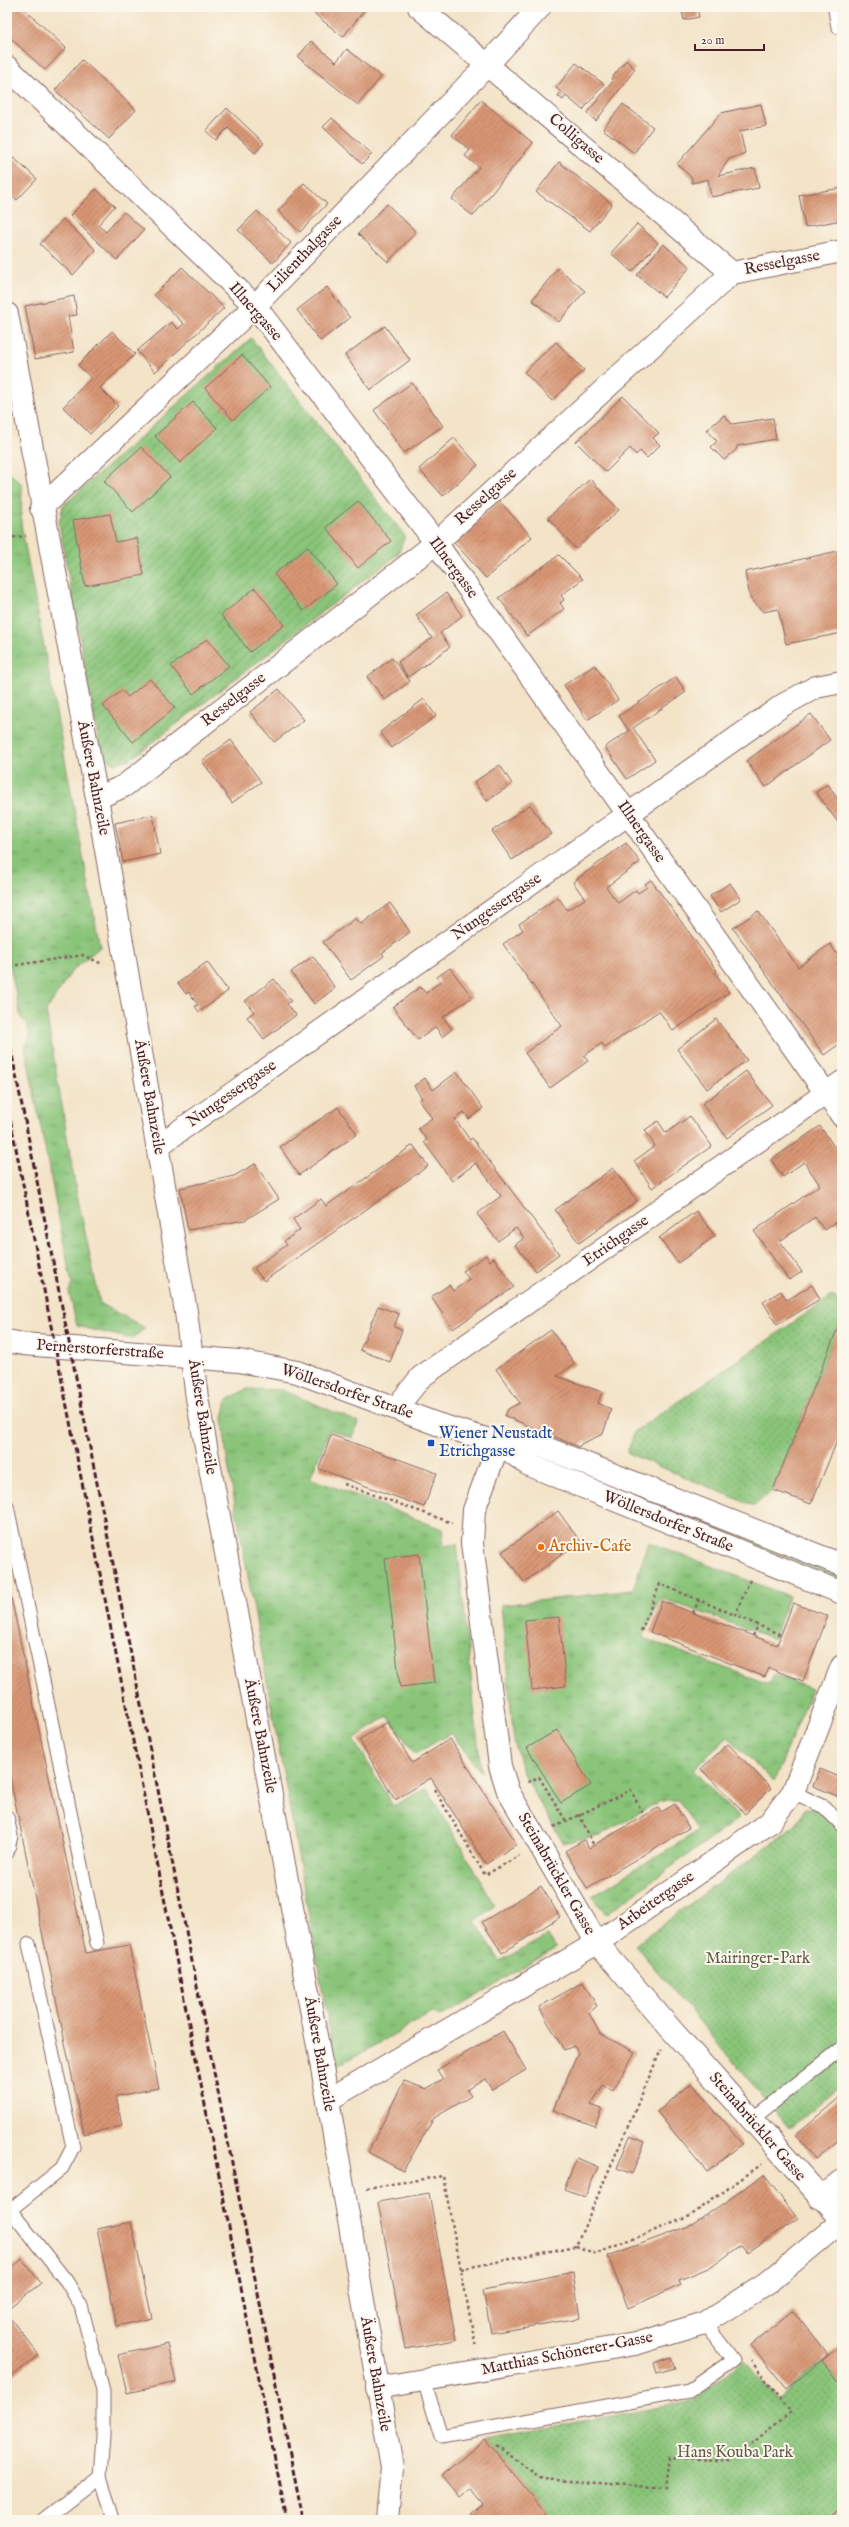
<svg xmlns="http://www.w3.org/2000/svg" width="849" height="2527" font-family="'IM FELL English',serif">
<style>
.grass{fill:url(#grass-tufts);stroke:#6a7252}
.park{fill:url(#park-dots);stroke:#6a7252}
.garden{fill:url(#garden-furrows);stroke:#6a7252}
.building{fill:url(#building-hatch)}
.lines{fill:none;stroke-linecap:round;stroke-linejoin:round}
.lane-casing{stroke:#856462;stroke-width:15}
.street-casing{stroke:#856462;stroke-width:24}
.path{stroke:#856462;stroke-width:2.5;stroke-dasharray:3 3;stroke-linecap:butt}
.lane{stroke:#fff;stroke-width:13}
.street{stroke:#fff;stroke-width:22}
.rail{stroke:#4a1f2b;stroke-width:3;stroke-dasharray:6 3;stroke-linecap:butt}
.transit-dot{fill:#1a4fb4;stroke:#fbf7ec;stroke-width:1.5}
.food-dot{fill:#e8710a;stroke:#fbf7ec;stroke-width:1.5}
.labels{text-anchor:middle;dominant-baseline:central;stroke-width:4;stroke-linejoin:round;paint-order:stroke}
.street-label{font-size:16px;fill:#4a1f2b;stroke:#fbf7ec}
.transit-label{font-size:16px;fill:#164399;stroke:#fbf7ec;text-anchor:start}
.food-label{font-size:16px;fill:#c56008;stroke:#fbf7ec;text-anchor:start}
.park-label{font-size:16px;fill:#605946;stroke:#fbf7ec}
</style>
<defs>
<pattern id="grass-tufts" width="24" height="20" patternUnits="userSpaceOnUse"><rect width="24" height="20" fill="#89c479"/><path d="M3 7l-1-3M5 7V3M7 7l1-3M15 17l-1-3M17 17v-4M19 17l1-3" fill="none" stroke="#729f63"/></pattern>
<pattern id="park-dots" width="8" height="8" patternUnits="userSpaceOnUse"><rect width="8" height="8" fill="#89c479"/><path d="M2 2h.1M6 6h.1" fill="none" stroke="#729f63" stroke-width="1.8" stroke-linecap="round"/></pattern>
<pattern id="garden-furrows" width="10" height="10" patternUnits="userSpaceOnUse"><rect width="10" height="10" fill="#89c479"/><path d="M-1 1l2-2M0 10L10 0M9 11l2-2" fill="none" stroke="#729f63"/></pattern>
<pattern id="building-hatch" width="6" height="6" patternUnits="userSpaceOnUse"><rect width="6" height="6" fill="#d89675"/><path d="M-1 1l2-2M0 6l6-6M5 7l2-2" fill="none" stroke="#b17a60"/></pattern>
</defs>
<rect width="100%" height="100%" fill="#fbf7ec"/>
<filter id="ink" filterUnits="userSpaceOnUse"><feTurbulence type="fractalNoise" baseFrequency=".025" numOctaves="2"/><feDisplacementMap in="SourceGraphic" scale="8" xChannelSelector="R" yChannelSelector="G"/><feConvolveMatrix kernelMatrix="1 2 1 2 8 2 1 2 1" color-interpolation-filters="sRGB"/></filter>
<filter id="wash" filterUnits="userSpaceOnUse"><feTurbulence type="fractalNoise" baseFrequency=".012" numOctaves="4" result="noise"/><feDisplacementMap in="SourceGraphic" scale="16" xChannelSelector="R" yChannelSelector="G"/><feGaussianBlur stdDeviation="0.9" result="paint"/><feColorMatrix in="noise" values="0 0 0 0 0 0 0 0 0 0 0 0 0 0 0 0 0 1.4 0 .05"/><feComposite in="paint" operator="in"/></filter>
<g filter="url(#wash)">
<rect width="100%" height="100%" fill="#f3e3c7"/>
<g class="grass">
<path d="M7,471L22,484L21,524L100,947L72,971L46,1011L76,1190L100,1303L145,1328L132,1339L77,1326L69,1292L72,1285L25,1047L30,1037L27,1023L21,1018L7,953Z"/>
<path d="M247,1389L282,1390L358,1422L353,1438L330,1430L310,1478L442,1529L444,1546L457,1544L481,1772L451,1733L415,1754L388,1716L354,1739L393,1806L427,1788L495,1905L475,1921L500,1961L547,1936L556,1948L440,2017L432,2013L336,2067L227,1459L223,1418L227,1400Z"/>
<path d="M532,1450L842,1576V1583L530,1454Z"/>
<path d="M648,1542L789,1596L774,1639L661,1598L643,1638L769,1684L774,1674L812,1689L774,1782L728,1737L693,1770L739,1818L606,1914L592,1896L698,1831L678,1800H662L600,1835L563,1843L522,1771L514,1741L501,1605L633,1590Z"/>
</g>
<g class="park">
<path d="M832,1296L842,1303V1317L773,1490L754,1506L627,1453L635,1431Z"/>
<path d="M805,1808L842,1811V2088L834,2089L790,2129L635,1945L796,1825Z"/>
<path d="M744,2360L777,2399L822,2361L842,2385V2507L826,2520H552L485,2439L694,2401Z"/>
</g>
<path class="garden" d="M251,338L405,536L398,554L131,759L115,764L101,755L59,523L63,506Z"/>
<g id="blocks">
<g class="building">
<path d="M7,7H22L66,48L45,70L7,35Z"/>
<path d="M306,7H367L343,37Z"/>
<path d="M611,7H622L618,13Z"/>
<path d="M681,7H697L699,17L684,20Z"/>
<path d="M311,41L336,62L347,49L381,77L358,105L298,57Z"/>
<path d="M82,60L136,110L109,139L55,90Z"/>
<path d="M626,60L635,69L596,121L587,113L613,81L611,79Z"/>
<path d="M576,63L604,84L583,110L566,96L563,100L558,96L561,92L556,88Z"/>
<path d="M481,100L533,143L473,216L452,199L479,167L465,156L470,150L452,135Z"/>
<path d="M623,104L653,127L634,153L603,129Z"/>
<path d="M761,104L766,126L740,131L745,153L729,159L718,176L755,168L759,188L711,197L708,179L692,183V178L677,164L721,113Z"/>
<path d="M227,108L264,143L255,153L228,128L216,140L206,131Z"/>
<path d="M332,118L372,154L362,164L323,127Z"/>
<path d="M14,158L37,179L17,200L7,191V165Z"/>
<path d="M559,162L612,204L590,231L536,192Z"/>
<path d="M304,183L327,204L300,232L278,211Z"/>
<path d="M842,188V220L805,227L799,195Z"/>
<path d="M96,189L115,206L98,225L106,232L124,212L144,230L117,260L70,216Z"/>
<path d="M387,204L416,232L388,262L358,234Z"/>
<path d="M257,211L291,243L273,263L238,230Z"/>
<path d="M63,219L96,250L73,275L40,244Z"/>
<path d="M637,224L658,243L632,272L611,253Z"/>
<path d="M663,244L690,267L664,297L637,275Z"/>
<path d="M182,267L224,308L155,372L137,351L171,322L178,329L184,324L154,295Z"/>
<path d="M558,268L585,291L559,322L532,300Z"/>
<path d="M327,287L350,318L320,341L297,310Z"/>
<path d="M74,296L77,315L68,316L74,352L35,359L25,306Z"/>
<path d="M385,326L410,360L370,390L345,355Z"/>
<path d="M112,331L135,354L100,388L118,406L90,434L63,407L91,378L78,365Z"/>
<path d="M556,342L584,370L552,401L524,372Z"/>
<path d="M242,355L270,387L233,420L205,388Z"/>
<path d="M412,383L443,426L404,453L374,410Z"/>
<path d="M623,396L659,433L653,438L660,445L647,458L640,451L636,455L630,448L606,472L576,442Z"/>
<path d="M193,402L217,428L180,463L155,436Z"/>
<path d="M724,415L732,424L773,418L776,439L737,446L736,450L724,460L711,447L717,441L707,430Z"/>
<path d="M454,438L478,465L443,496L419,469Z"/>
<path d="M141,447L170,477L133,512L104,481Z"/>
<path d="M590,479L619,510L576,549L548,518Z"/>
<path d="M358,501L391,541L358,568L326,527Z"/>
<path d="M499,501L532,537L486,578L454,542Z"/>
<path d="M110,514L116,542L137,538L144,575L85,586L73,520Z"/>
<path d="M308,547L337,584L303,611L274,574Z"/>
<path d="M842,550V633L786,644L778,609L763,612L750,597L745,572Z"/>
<path d="M559,555L583,579L561,595L564,600L560,603L564,609L527,636L499,598Z"/>
<path d="M255,588L284,625L250,652L221,615Z"/>
<path d="M446,593L462,616L440,633L450,647L408,677L398,662L432,638L416,615Z"/>
<path d="M207,639L229,666L193,694L171,666Z"/>
<path d="M392,658L410,681L385,700L367,677Z"/>
<path d="M595,665L618,700L587,720L564,685Z"/>
<path d="M676,677L686,692L633,728L655,760L627,779L605,747L629,731L619,716Z"/>
<path d="M150,679L175,708L133,742L103,706L122,690L128,697Z"/>
<path d="M279,689L304,720L274,742L250,712Z"/>
<path d="M424,699L436,716L392,748L380,732Z"/>
<path d="M811,714L830,740L766,787L746,761Z"/>
<path d="M231,740L261,782L232,803L202,761Z"/>
<path d="M500,765L512,784L487,801L474,782Z"/>
<path d="M828,784L838,800L842,797V828L816,792Z"/>
<path d="M530,805L551,834L512,860L492,831Z"/>
<path d="M153,815L160,854L123,862L115,823Z"/>
<path d="M626,843L640,862L606,887L618,903L636,890L638,893L647,887L645,884L651,880L717,971L715,973L729,992L673,1031L659,1011L605,1048L602,1043L584,1056L588,1061L550,1088L525,1053L562,1026L503,944L523,930L519,924L558,897L567,910L585,899L573,882Z"/>
<path d="M730,883L741,899L721,912L710,896Z"/>
<path d="M390,903L410,932L382,953L384,956L351,980L323,942L356,918L361,924Z"/>
<path d="M758,911L798,967L830,944L842,961V1042L824,1055L733,928Z"/>
<path d="M313,956L335,988L314,1004L291,972Z"/>
<path d="M207,962L228,991L199,1012L195,1006L198,1005L189,992L186,994L178,983Z"/>
<path d="M450,968L472,997L443,1017L452,1029L442,1037L436,1027L418,1040L393,1007L420,987L426,993L440,982L437,977Z"/>
<path d="M274,979L291,1001L287,1004L296,1015L264,1039L247,1017L254,1012L245,1001Z"/>
<path d="M716,1019L747,1060L707,1089L677,1049Z"/>
<path d="M746,1071L772,1105L727,1138L702,1104Z"/>
<path d="M457,1072L483,1108L469,1119L464,1112L455,1119L470,1140L472,1138L559,1254L536,1271L515,1245L524,1238L516,1228L498,1241L477,1214L501,1196L476,1163L452,1181L424,1142L427,1140L418,1128L432,1118L419,1100L422,1098L414,1086L425,1078L433,1090Z"/>
<path d="M338,1107L357,1134L299,1175L280,1147Z"/>
<path d="M690,1116L712,1146L652,1188L634,1161L655,1146L645,1130L658,1121L666,1133Z"/>
<path d="M820,1126L842,1158V1230L836,1222L824,1230L815,1217L780,1241L802,1272L789,1280L754,1231L820,1185L804,1162L783,1177L771,1160Z"/>
<path d="M413,1145L428,1166L264,1281L254,1268L287,1245L284,1241L300,1230L293,1219L321,1199L326,1206Z"/>
<path d="M255,1164L279,1199L245,1220L188,1230L180,1188L234,1176Z"/>
<path d="M613,1168L637,1201L579,1243L555,1210Z"/>
<path d="M696,1211L715,1236L678,1263L659,1238Z"/>
<path d="M486,1255L490,1261L494,1258L514,1287L453,1329L431,1297L449,1285L453,1291L469,1279L463,1271Z"/>
<path d="M812,1285L820,1299L777,1325L763,1302L781,1291L787,1300Z"/>
<path d="M378,1306L399,1314L394,1327L402,1330L390,1362L360,1350Z"/>
<path d="M842,1317V1429L811,1504L773,1490Z"/>
<path d="M551,1330L575,1364L557,1376L602,1392L598,1403L611,1409L603,1434L581,1444L579,1447L505,1416L508,1409L520,1403L496,1369Z"/>
<path d="M331,1435L437,1473L424,1507L319,1469Z"/>
<path d="M558,1511L580,1541L524,1582L502,1552Z"/>
<path d="M419,1554L434,1683L400,1687L385,1558Z"/>
<path d="M7,1578L86,1953L129,1945L159,2088L116,2096L122,2126L84,2134L7,1763Z"/>
<path d="M662,1601L777,1645L793,1603L828,1616L803,1681L769,1668L765,1677L650,1632Z"/>
<path d="M559,1617L566,1686L532,1690L525,1620Z"/>
<path d="M388,1722L412,1763L450,1739L517,1844L486,1864L431,1778L395,1800L359,1740Z"/>
<path d="M557,1730L591,1785L561,1803L527,1748Z"/>
<path d="M728,1744L771,1788L745,1814L701,1769Z"/>
<path d="M820,1769L842,1778V1798L813,1786Z"/>
<path d="M675,1804L689,1828L587,1888L565,1851L584,1840L589,1848L658,1808L661,1812Z"/>
<path d="M541,1886L560,1917L502,1953L482,1922Z"/>
<path d="M583,1982L597,2006L589,2013L600,2034L635,2052L613,2091L603,2085L591,2105L602,2109L595,2126L553,2110L578,2053L574,2046L564,2050L539,2007Z"/>
<path d="M503,2031L526,2070L492,2090L485,2079L467,2090L471,2096L434,2118L403,2171L368,2152L404,2081L426,2089L443,2079L437,2070Z"/>
<path d="M692,2083L742,2144L707,2172L657,2112Z"/>
<path d="M839,2098L842,2102V2142L840,2139L815,2159L795,2135Z"/>
<path d="M630,2136L645,2142L632,2174L617,2168Z"/>
<path d="M577,2158L598,2167L585,2197L564,2189Z"/>
<path d="M764,2175L798,2219L747,2252L741,2245L713,2266L679,2280L681,2285L628,2308L608,2256L692,2225Z"/>
<path d="M429,2193L456,2340L405,2349L378,2202Z"/>
<path d="M131,2222L152,2318L117,2326L97,2229Z"/>
<path d="M7,2257L14,2266L22,2259L41,2283L7,2309Z"/>
<path d="M573,2272L580,2318L491,2333L483,2290Z"/>
<path d="M793,2311L828,2355L787,2389L751,2345Z"/>
<path d="M7,2314L39,2355L7,2380Z"/>
<path d="M167,2344L176,2382L127,2393L118,2355Z"/>
<path d="M842,2344V2385L822,2361Z"/>
<path d="M671,2357L675,2368L657,2373L654,2363Z"/>
<path d="M485,2439L552,2520H475L471,2515L484,2504L471,2488L460,2497L442,2475Z"/>
<path d="M842,2507V2520H826Z"/>
</g>
</g>
</g>
<g filter="url(#ink)">
<use href="#blocks" fill-opacity="0" stroke="#856462" stroke-width="1"/>
<g class="lines">
<defs>
<g id="lane">
<path d="M7,1506L97,1943"/>
<path d="M793,1792L824,1807L842,1825"/>
<path d="M7,1817L11,1836L7,1853"/>
<path d="M751,2120L842,2048"/>
<path d="M7,2206L67,2282L81,2306L103,2391V2436L100,2476L43,2520"/>
<path d="M10,2210L62,2168L73,2147L29,1944"/>
<path d="M424,2380L441,2436L689,2391L733,2360L705,2323"/>
<path d="M100,2476L113,2520"/>
</g>
<g id="street">
<path d="M419,7L732,273"/>
<path d="M839,7L842,24"/>
<path d="M7,67L255,306L436,543L842,1116"/>
<path d="M7,314L97,798L186,1312L197,1398L328,2100L392,2467L387,2520"/>
<path d="M41,508L255,306L488,64L540,7"/>
<path d="M97,798L124,786L436,543L732,273L842,251"/>
<path d="M158,1146L783,705L816,687L842,682"/>
<path d="M7,1341L23,1344L239,1361L297,1372L437,1424L499,1443L541,1446L842,1565"/>
<path d="M396,1408L421,1377L842,1082"/>
<path d="M499,1443L474,1510L472,1543L500,1766L508,1791L597,1943L670,2028L842,2221"/>
<path d="M499,1443L527,1464L842,1593"/>
<path d="M328,2100L597,1943L769,1823L793,1792L842,1666"/>
<path d="M820,2199L842,2181"/>
<path d="M377,2388L635,2344L705,2323L766,2284L842,2221"/>
</g>
</defs>
<use href="#lane" class="lane-casing"/>
<use href="#street" class="street-casing"/>
<g class="path">
<path d="M7,538L26,536"/>
<path d="M10,966L83,955L102,964"/>
<path d="M344,1484L452,1523"/>
<path d="M750,1580L735,1615L781,1635"/>
<path d="M693,1613L699,1600"/>
<path d="M641,1631L660,1584L735,1615"/>
<path d="M753,1636L758,1625"/>
<path d="M528,1782L539,1777L566,1821"/>
<path d="M434,1789L485,1875L519,1856"/>
<path d="M579,1814L594,1846"/>
<path d="M554,1827L631,1790L644,1816"/>
<path d="M367,2188L443,2176L476,2348"/>
<path d="M576,2246L596,2254L690,2216L762,2164"/>
<path d="M461,2269L576,2246L661,2050"/>
<path d="M496,2445L542,2479L666,2488L670,2457L730,2461L791,2412L751,2361"/>
</g>
<use href="#lane" class="lane"/>
<use href="#street" class="street"/>
<g class="rail">
<path d="M7,1030L303,2520"/>
<path d="M7,1103L287,2520"/>
</g>
</g>
</g>
<rect class="transit-dot" x="427" y="1439" width="8" height="8" rx="2"/>
<circle class="food-dot" cx="541" cy="1547" r="4"/>
<g class="labels">
<g class="street-label">
<text transform="translate(576 139) rotate(41)">Colligasse</text>
<text transform="translate(305 254) rotate(-46)">Lilienthalgasse</text>
<text transform="translate(782 263) rotate(-11)">Resselgasse</text>
<text transform="translate(255 312) rotate(49)">Illnergasse</text>
<text transform="translate(486 497) rotate(-42)">Resselgasse</text>
<text transform="translate(453 568) rotate(54)">Illnergasse</text>
<text transform="translate(234 700) rotate(-38)">Resselgasse</text>
<text transform="translate(93 778) rotate(79)">Äußere Bahnzeile</text>
<text transform="translate(641 832) rotate(55)">Illnergasse</text>
<text transform="translate(497 907) rotate(-35)">Nungessergasse</text>
<text transform="translate(232 1094) rotate(-35)">Nungessergasse</text>
<text transform="translate(149 1097) rotate(80)">Äußere Bahnzeile</text>
<text transform="translate(616 1241) rotate(-35)">Etrichgasse</text>
<text transform="translate(100 1350) rotate(4)">Pernerstorferstraße</text>
<text transform="translate(347 1392) rotate(19)">Wöllersdorfer Straße</text>
<text transform="translate(202 1417) rotate(81)">Äußere Bahnzeile</text>
<text transform="translate(668 1522) rotate(22)">Wöllersdorfer Straße</text>
<text transform="translate(260 1736) rotate(79)">Äußere Bahnzeile</text>
<text transform="translate(556 1874) rotate(60)">Steinabrückler Gasse</text>
<text transform="translate(656 1901) rotate(-35)">Arbeitergasse</text>
<text transform="translate(319 2054) rotate(80)">Äußere Bahnzeile</text>
<text transform="translate(757 2127) rotate(49)">Steinabrückler Gasse</text>
<text transform="translate(567 2354) rotate(-11)">Matthias Schönerer-Gasse</text>
<text transform="translate(375 2374) rotate(80)">Äußere Bahnzeile</text>
</g>
<g class="transit-label">
<text x="439" y="1434">Wiener Neustadt<tspan x="439" dy="18">Etrichgasse</tspan></text>
</g>
<g class="food-label">
<text x="549" y="1547">Archiv-Cafe</text>
</g>
<g class="park-label">
<text x="758" y="1959">Mairinger-Park</text>
<text x="735" y="2453">Hans Kouba Park</text>
</g>
</g>
<rect width="849" height="2527" fill="none" stroke="#fbf7ec" stroke-width="24"/>
<path d="M695 44v6h69v-6" fill="none" stroke="#4a1f2b" stroke-width="2"/>
<text x="701" y="44" font-size="12" fill="#4a1f2b" stroke="#fbf7ec" stroke-width="3" paint-order="stroke">20 m</text>
</svg>
